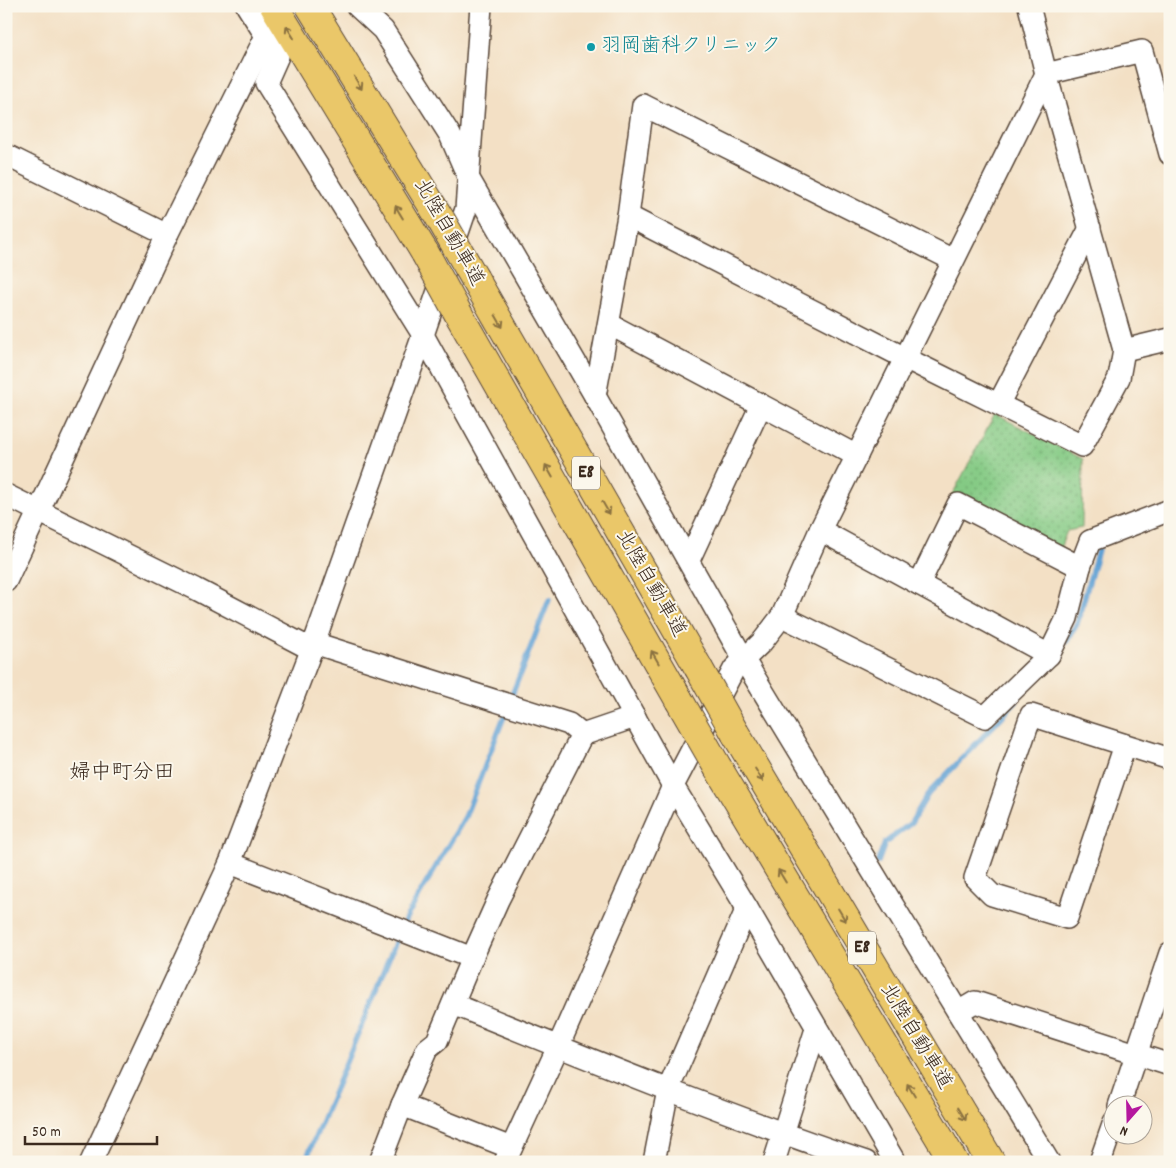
<svg xmlns="http://www.w3.org/2000/svg" width="1176" height="1168" font-family="Dekko,'Klee One',sans-serif">
<style>
.park{fill:url(#park-dots);stroke:#607a51}
.lines{fill:none;stroke-linecap:round;stroke-linejoin:round}
.stream{stroke:#61a1d4;stroke-width:5.5}
.minor-casing{stroke:#574537;stroke-width:24}
.highway-casing{stroke:#574537;stroke-width:30}
.minor{stroke:#fff;stroke-width:21}
.highway{stroke:#eac769;stroke-width:28}
.highway-bridge-casing{stroke:#574537;stroke-width:30;stroke-linecap:butt}
.highway-bridge{stroke:#eac769;stroke-width:28}
.oneway{stroke:#8a7140}
.culture-dot{fill:#0f9aa8;stroke:#fbf7ec;stroke-width:2}
.labels{text-anchor:middle;dominant-baseline:central;stroke-width:4;stroke-linejoin:round;paint-order:stroke}
.shield{fill:#fbf7ec;stroke:#75685c;stroke-width:1}
.shield-label{font-size:19px;font-weight:bold;fill:#3b2a1e}
.culture-label{font-size:20px;fill:#0d838f;stroke:#fbf7ec;text-anchor:start}
.street-label{font-size:20px;fill:#3b2a1e;stroke:#fbf7ec}
.neighbourhood-label{font-size:21px;fill:#3b2a1e;stroke:#fbf7ec}
</style>
<defs>
<pattern id="park-dots" width="8" height="8" patternUnits="userSpaceOnUse" patternTransform="scale(1.25)"><rect width="8" height="8" fill="#84ca84"/><path d="M2 2h.1M6 6h.1" fill="none" stroke="#6da46b" stroke-width="1.8" stroke-linecap="round"/></pattern>
</defs>
<rect width="100%" height="100%" fill="#fbf7ec"/>
<filter id="ink" filterUnits="userSpaceOnUse"><feTurbulence type="fractalNoise" baseFrequency=".02" numOctaves="2"/><feDisplacementMap in="SourceGraphic" scale="10" xChannelSelector="R" yChannelSelector="G"/><feConvolveMatrix kernelMatrix="1 2 1 2 8 2 1 2 1" color-interpolation-filters="sRGB"/></filter>
<filter id="wash" filterUnits="userSpaceOnUse"><feTurbulence type="fractalNoise" baseFrequency=".0096" numOctaves="4" result="noise"/><feDisplacementMap in="SourceGraphic" scale="20" xChannelSelector="R" yChannelSelector="G"/><feGaussianBlur stdDeviation="1.12" result="paint"/><feColorMatrix in="noise" values="0 0 0 0 0 0 0 0 0 0 0 0 0 0 0 0 0 1.4 0 .05"/><feComposite in="paint" operator="in"/></filter>
<g filter="url(#wash)">
<rect width="100%" height="100%" fill="#f3e0c5"/>
<path class="park" d="M995,414L1083,459L1082,528L1067,531L1059,551L952,495Z"/>
<g class="lines">
<g class="stream">
<path d="M1067,641L1077,624L1098,550"/>
<path d="M510,700L549,600"/>
<path d="M878,862L885,843L911,823L928,794L1016,702"/>
<path d="M403,925L407,916L465,817L507,709"/>
<path d="M305,1162L399,934"/>
</g>
</g>
</g>
<g filter="url(#ink)">
<g class="lines">
<defs>
<g id="minor">
<path d="M357,6L383,30L450,135L469,179L595,396L744,660L1049,1162"/>
<path d="M266,36L278,56L266,83L423,335L673,786L747,908L895,1162"/>
<path d="M6,155L167,235"/>
<path d="M628,216L905,358L1082,446L1119,378L1124,350L1046,74L1029,6"/>
<path d="M609,324L857,456"/>
<path d="M1124,350L1170,339"/>
<path d="M595,396L628,216L643,105L953,260"/>
<path d="M999,403L1090,228"/>
<path d="M6,495L196,589L303,645L314,643L569,724L582,735L635,717"/>
<path d="M820,530L1049,655"/>
<path d="M689,560L761,405"/>
<path d="M1080,567L1090,541L1170,510"/>
<path d="M6,581L167,235L266,36L247,6"/>
<path d="M782,616L985,717L1049,655L1067,618L1080,567L958,504L919,584"/>
<path d="M1125,745L1067,918L992,895L975,878L1031,715L1170,759"/>
<path d="M230,863L472,958"/>
<path d="M453,1004C589,1059 726,1115 866,1162"/>
<path d="M958,1012L975,1002L1170,1065"/>
<path d="M402,1105L511,1148"/>
<path d="M1119,1106L1170,953"/>
<path d="M91,1162L230,863L314,643L423,335L466,209L481,6"/>
<path d="M380,1162L402,1105L427,1049L437,1041L472,958L498,900L582,735"/>
<path d="M505,1162L558,1047L673,786L734,669L762,642L782,616L820,530L1046,74L1142,51L1170,154"/>
<path d="M654,1162L668,1090L747,908"/>
<path d="M774,1162L816,1029"/>
<path d="M1100,1162L1114,1122"/>
</g>
<g id="highway">
<path d="M274,6L425,253"/>
<path d="M310,6L441,220"/>
<path d="M475,279L698,667"/>
<path d="M459,315L679,700"/>
<path d="M735,733L991,1162"/>
<path d="M718,768L954,1162"/>
</g>
</defs>
<use href="#minor" class="minor-casing"/>
<use href="#highway" class="highway-casing"/>
<use href="#minor" class="minor"/>
<use href="#highway" class="highway"/>
<defs>
<g id="highway-bridge">
<path d="M441,220L475,279"/>
<path d="M425,253L459,315"/>
<path d="M698,667L735,733"/>
<path d="M679,700L718,768"/>
</g>
</defs>
<use href="#highway-bridge" class="highway-bridge-casing"/>
<use href="#highway-bridge" class="highway-bridge"/>
</g>
<defs><path id="oneway-shaft" d="M-6 0H5M1.5-3L5.5 0L1.5 3" fill="none" stroke-width="1.6" stroke-linecap="round" stroke-linejoin="round" transform="scale(1.25)"/></defs>
<g class="oneway">
<use href="#oneway-shaft" transform="translate(290 32) rotate(-122)"/>
<use href="#oneway-shaft" transform="translate(358 83) rotate(59)"/>
<use href="#oneway-shaft" transform="translate(399 212) rotate(-121)"/>
<use href="#oneway-shaft" transform="translate(499 321) rotate(60)"/>
<use href="#oneway-shaft" transform="translate(549 471) rotate(-120)"/>
<use href="#oneway-shaft" transform="translate(606 508) rotate(60)"/>
<use href="#oneway-shaft" transform="translate(655 657) rotate(-120)"/>
<use href="#oneway-shaft" transform="translate(759 775) rotate(59)"/>
<use href="#oneway-shaft" transform="translate(782 876) rotate(-121)"/>
<use href="#oneway-shaft" transform="translate(842 915) rotate(59)"/>
<use href="#oneway-shaft" transform="translate(911 1090) rotate(-121)"/>
<use href="#oneway-shaft" transform="translate(962 1114) rotate(59)"/>
</g>
</g>
<circle class="culture-dot" cx="591" cy="47" r="5"/>
<g class="labels">
<g class="shield">
<rect x="572" y="456.5" width="28" height="33" rx="4"/>
<rect x="848" y="931.5" width="28" height="33" rx="4"/>
</g>
<g class="shield-label">
<text x="586" y="473">E8</text>
<text x="862" y="948">E8</text>
</g>
<g class="culture-label">
<text x="601" y="47">羽岡歯科クリニック</text>
</g>
<g class="street-label">
<text transform="translate(448 233) rotate(60)">北陸自動車道</text>
<text transform="translate(650 584) rotate(60)">北陸自動車道</text>
<text transform="translate(915 1037) rotate(59)">北陸自動車道</text>
</g>
<g class="neighbourhood-label">
<text x="122" y="774">婦中町分田</text>
</g>
</g>
<rect width="1176" height="1168" fill="none" stroke="#fbf7ec" stroke-width="25"/>
<g transform="translate(1128 1120) rotate(200)"><circle r="24" fill="#fbf7ec" stroke="#aea59a"/>
<path d="M0-4L9 19L0 12L-9 19Z" fill="#b5179e"/>
<text y="-8" font-size="14" font-weight="bold" text-anchor="middle" fill="#3b2a1e">N</text>
</g>
<path d="M25 1136v8h132v-8" fill="none" stroke="#3b2a1e" stroke-width="2.5"/>
<text x="32" y="1136" font-size="15" fill="#3b2a1e" stroke="#fbf7ec" stroke-width="4" paint-order="stroke">50 m</text>
</svg>
